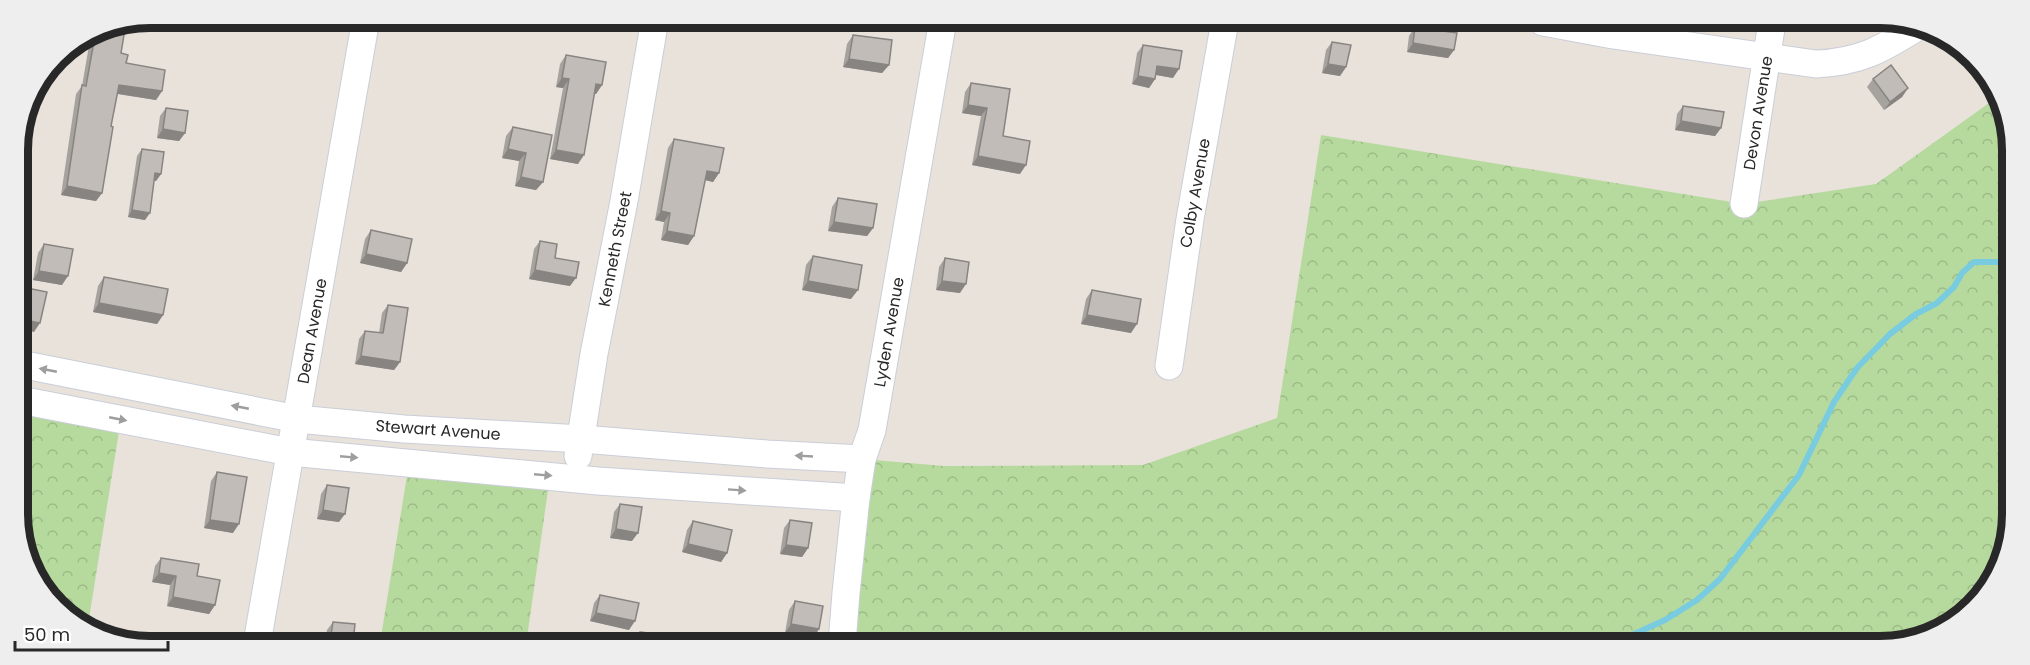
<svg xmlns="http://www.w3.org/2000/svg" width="2030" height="665" font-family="Poppins,sans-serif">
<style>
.forest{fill:url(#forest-crowns)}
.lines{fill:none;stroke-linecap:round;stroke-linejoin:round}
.stream{stroke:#79cce0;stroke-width:6}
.minor-casing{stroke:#caced8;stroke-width:29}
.minor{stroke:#fff;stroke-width:27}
.wall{fill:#a6a29e}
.shaded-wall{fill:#878481}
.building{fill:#c1bcb8;stroke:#878481;stroke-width:1.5}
.oneway{fill:#9e9e9e}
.labels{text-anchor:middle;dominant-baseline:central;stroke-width:5;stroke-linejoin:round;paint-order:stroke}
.street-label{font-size:16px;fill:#282828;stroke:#fff}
.rim{fill:none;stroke:#282828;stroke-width:8}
</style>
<defs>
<pattern id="forest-crowns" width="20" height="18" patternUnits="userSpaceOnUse" patternTransform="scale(1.5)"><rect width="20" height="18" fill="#b6da9d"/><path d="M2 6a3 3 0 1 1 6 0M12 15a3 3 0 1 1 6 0" fill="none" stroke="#9cbb87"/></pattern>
</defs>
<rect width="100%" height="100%" fill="#e9e2db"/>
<g class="forest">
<path d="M1996,98L2010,125L2007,549L1954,622L1888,647L842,644L862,459L944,466L1143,465L1277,418L1321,135L1744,204L1876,184Z"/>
<path d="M20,400L121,419L88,625L51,602L20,540Z"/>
<path d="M409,463L550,476L527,638L648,644L380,643Z"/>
</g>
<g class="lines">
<path class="stream" d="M1597,646L1619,641L1665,620L1697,600L1720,579L1799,475L1834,402L1857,368L1890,334L1916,314L1937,303L1954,287L1962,273L1974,262H2009"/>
<defs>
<g id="minor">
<path d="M1543,22L1613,35L1816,64C1861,62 1882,49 1919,26"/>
<path d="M1744,204L1772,22"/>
<path d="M20,364L297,419L404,429L582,439L767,454L862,459"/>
<path d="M1169,366L1190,219L1225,21"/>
<path d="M20,400L290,452L598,481L856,498"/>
<path d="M578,456L594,354L624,201L655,19"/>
<path d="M257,643L366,19"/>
<path d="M842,644L846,593L856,498L862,459L872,430L943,20"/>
</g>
</defs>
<use href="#minor" class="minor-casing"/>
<use href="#minor" class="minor"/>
</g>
<g class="wall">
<path d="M1415,27L1454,50L1448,58L1407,52L1409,36Z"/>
<path d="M100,28L121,53L126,63L162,91L156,100L117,94L111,126L102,193L96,201L61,195L76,94L82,86L91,34Z"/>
<path d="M853,35L889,65L882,73L843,67L847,44Z"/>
<path d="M1332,42L1346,67L1340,76L1322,73L1326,50Z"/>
<path d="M1143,45L1173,78L1156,75L1155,79L1149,88L1132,84L1137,53Z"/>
<path d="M566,55L602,85L596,94L595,93L578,164L550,159L563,88L556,87L560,64Z"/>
<path d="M1873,79L1908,88L1902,97L1884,110L1867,87Z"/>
<path d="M971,83L1010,89L1003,136L1020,174L972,165L981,116L962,113L965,92Z"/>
<path d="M1683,106L1721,128L1715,136L1675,130L1677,114Z"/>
<path d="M166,108L185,133L179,141L157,138L160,116Z"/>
<path d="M513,127L543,182L536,190L515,186L519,161L502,158L506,136Z"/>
<path d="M674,139L719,173L713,182L705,180L694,236L688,245L661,240L664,222L655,220L668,148Z"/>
<path d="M142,149L161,174L156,181L154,180L145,220L128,217L137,156Z"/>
<path d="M838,198L873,228L867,236L828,231L832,207Z"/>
<path d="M371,230L407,263L401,272L360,263L365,239Z"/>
<path d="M540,241L555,258L570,286L529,279L534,249Z"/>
<path d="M44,244L62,285L33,280L38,253Z"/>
<path d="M813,256L851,299L802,290L806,265Z"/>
<path d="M945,258L960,293L936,290L939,267Z"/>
<path d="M104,277L163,315L157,324L93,312L98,286Z"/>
<path d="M1092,290L1131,333L1081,324L1086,299Z"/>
<path d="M388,305L400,362L394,370L355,364L359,339L365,331L379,333L382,313Z"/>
<path d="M217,472L233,533L204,528L211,481Z"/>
<path d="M327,485L339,522L317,519L321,494Z"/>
<path d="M620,504L632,541L610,538L614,512Z"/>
<path d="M790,520L808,548L802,557L780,554L784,528Z"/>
<path d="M693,521L727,553L721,562L682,552L687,530Z"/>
<path d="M161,558L197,576L215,605L209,614L167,606L170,585L152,582L155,566Z"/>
<path d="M600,595L629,630L590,621L594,603Z"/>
<path d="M795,601L819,629L813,638L785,633L789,610Z"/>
<path d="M333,622L353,643H301L304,639L325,641L327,630Z"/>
<path d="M640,632L654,644H635L637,636Z"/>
</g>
<g class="shaded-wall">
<path d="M1413,43L1454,50L1448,58L1407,52Z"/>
<path d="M849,59L889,65L882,73L843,67Z"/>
<path d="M1328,64L1346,67L1340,76L1322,73Z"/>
<path d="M1157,66L1179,69L1173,78L1151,74Z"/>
<path d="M1138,76L1155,79L1149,88L1132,84Z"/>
<path d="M562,78L569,79L563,88L556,87Z"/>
<path d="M596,84L602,85L596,94L590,93Z"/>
<path d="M119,85L162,91L156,100L113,93Z"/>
<path d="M1908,88L1902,97L1884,110L1890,102Z"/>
<path d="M968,105L987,108L981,116L962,113Z"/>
<path d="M1681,121L1721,128L1715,136L1675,130Z"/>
<path d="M163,129L185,133L179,141L157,138Z"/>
<path d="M508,149L526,153L519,161L502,158Z"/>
<path d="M556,150L584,155L578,164L550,159Z"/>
<path d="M978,156L1026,165L1020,174L972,165Z"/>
<path d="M707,171L719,173L713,182L701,179Z"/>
<path d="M155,173L161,174L156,181L151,180Z"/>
<path d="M521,177L543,182L536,190L515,186Z"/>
<path d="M67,186L102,193L96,201L61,195Z"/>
<path d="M132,210L150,213L145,220L128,217Z"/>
<path d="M661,211L670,213L664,222L655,220Z"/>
<path d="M834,222L873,228L867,236L828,231Z"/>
<path d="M667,231L694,236L688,245L661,240Z"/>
<path d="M366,254L407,263L401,272L360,263Z"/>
<path d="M535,270L576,278L570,286L529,279Z"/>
<path d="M39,271L68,276L62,285L33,280Z"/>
<path d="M808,281L858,290L851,299L802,290Z"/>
<path d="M942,281L966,284L960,293L936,290Z"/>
<path d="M99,303L163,315L157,324L93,312Z"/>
<path d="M1087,315L1137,324L1131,333L1081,324Z"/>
<path d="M19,319L40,323L34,332L19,329Z"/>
<path d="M361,356L400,362L394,370L355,364Z"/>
<path d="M323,510L345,514L339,522L317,519Z"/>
<path d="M210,520L239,524L233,533L204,528Z"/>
<path d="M616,529L638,533L632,541L610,538Z"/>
<path d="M688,544L727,553L721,562L682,552Z"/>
<path d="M786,545L808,548L802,557L780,554Z"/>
<path d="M159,573L176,576L170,585L152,582Z"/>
<path d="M173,597L215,605L209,614L167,606Z"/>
<path d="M596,613L635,621L629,630L590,621Z"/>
<path d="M791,624L819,629L813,638L785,633Z"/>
</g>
<g class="building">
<path d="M126,23L121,53L128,55L126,63L165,70L162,91L119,85L111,126L113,127L102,193L67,186L82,85L86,86L96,30L100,28Z"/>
<path d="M1415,27L1457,33L1454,50L1413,43Z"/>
<path d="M853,35L892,40L889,65L849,59Z"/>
<path d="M1332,42L1351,45L1346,67L1328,64Z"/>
<path d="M1143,45L1182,51L1179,69L1157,66L1155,79L1138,76Z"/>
<path d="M566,55L606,62L602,85L596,84L584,155L556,150L569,79L562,78Z"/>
<path d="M1891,65L1908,88L1890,102L1873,79Z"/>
<path d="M971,83L1010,89L1003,136L1030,141L1026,165L978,156L987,108L968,105Z"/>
<path d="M1683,106L1724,112L1721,128L1681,121Z"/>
<path d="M166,108L188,111L185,133L163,129Z"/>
<path d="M513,127L552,135L543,182L521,177L526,153L508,149Z"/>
<path d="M674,139L724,148L719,173L707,171L694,236L667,231L670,213L661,211Z"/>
<path d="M142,149L164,152L161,174L155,173L150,213L132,210Z"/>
<path d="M838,198L877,204L873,228L834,222Z"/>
<path d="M371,230L412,239L407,263L366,254Z"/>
<path d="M540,241L557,244L555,258L579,262L576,278L535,270Z"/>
<path d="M44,244L73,249L68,276L39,271Z"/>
<path d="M813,256L862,265L858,290L808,281Z"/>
<path d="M945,258L969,262L966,284L942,281Z"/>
<path d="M104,277L168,289L163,315L99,303Z"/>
<path d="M22,287L47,292L40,323L19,319V301Z"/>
<path d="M1092,290L1141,299L1137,324L1087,315Z"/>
<path d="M388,305L408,308L400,362L361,356L365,331L383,333Z"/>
<path d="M217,472L247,477L239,524L210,520Z"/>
<path d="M327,485L349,488L345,514L323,510Z"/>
<path d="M620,504L642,507L638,533L616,529Z"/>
<path d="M790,520L812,523L808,548L786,545Z"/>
<path d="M693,521L732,530L727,553L688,544Z"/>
<path d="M161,558L199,564L197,576L220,580L215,605L173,597L176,576L159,573Z"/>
<path d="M600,595L639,603L635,621L596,613Z"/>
<path d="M795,601L823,606L819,629L791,624Z"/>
<path d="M333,622L355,624L353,643H303L304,639L330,642Z"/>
<path d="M640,632L656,634L654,644H638Z"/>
</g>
<defs><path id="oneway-solid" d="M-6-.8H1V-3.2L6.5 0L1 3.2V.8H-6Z" transform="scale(1.5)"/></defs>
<g class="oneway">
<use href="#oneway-solid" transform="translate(48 370) rotate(-169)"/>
<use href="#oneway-solid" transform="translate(240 407) rotate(-169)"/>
<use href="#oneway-solid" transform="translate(118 419) rotate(11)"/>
<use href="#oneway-solid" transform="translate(804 456) rotate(-177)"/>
<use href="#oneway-solid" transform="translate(349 457) rotate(5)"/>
<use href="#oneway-solid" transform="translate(543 475) rotate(5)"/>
<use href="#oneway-solid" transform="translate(737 490) rotate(4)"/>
</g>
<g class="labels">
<g class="street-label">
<text transform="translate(1758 113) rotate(-81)">Devon Avenue</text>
<text transform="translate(1195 193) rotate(-80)">Colby Avenue</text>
<text transform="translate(615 249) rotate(-79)">Kenneth Street</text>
<text transform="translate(312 331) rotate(-80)">Dean Avenue</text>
<text transform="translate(889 332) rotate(-80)">Lyden Avenue</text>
<text transform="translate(438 430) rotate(4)">Stewart Avenue</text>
</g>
</g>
<path d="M0 0H2030V665H0ZM150 28H1880A122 122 0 0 1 2002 150V514A122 122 0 0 1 1880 636H150A122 122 0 0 1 28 514V150A122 122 0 0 1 150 28Z" fill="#eee" fill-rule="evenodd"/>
<path class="rim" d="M150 28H1880A122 122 0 0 1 2002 150V514A122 122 0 0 1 1880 636H150A122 122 0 0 1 28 514V150A122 122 0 0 1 150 28Z"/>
<path d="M15 641v9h153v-9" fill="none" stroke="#282828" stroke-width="3"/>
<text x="24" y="641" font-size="18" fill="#282828" stroke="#ffffff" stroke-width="4.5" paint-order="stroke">50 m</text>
</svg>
